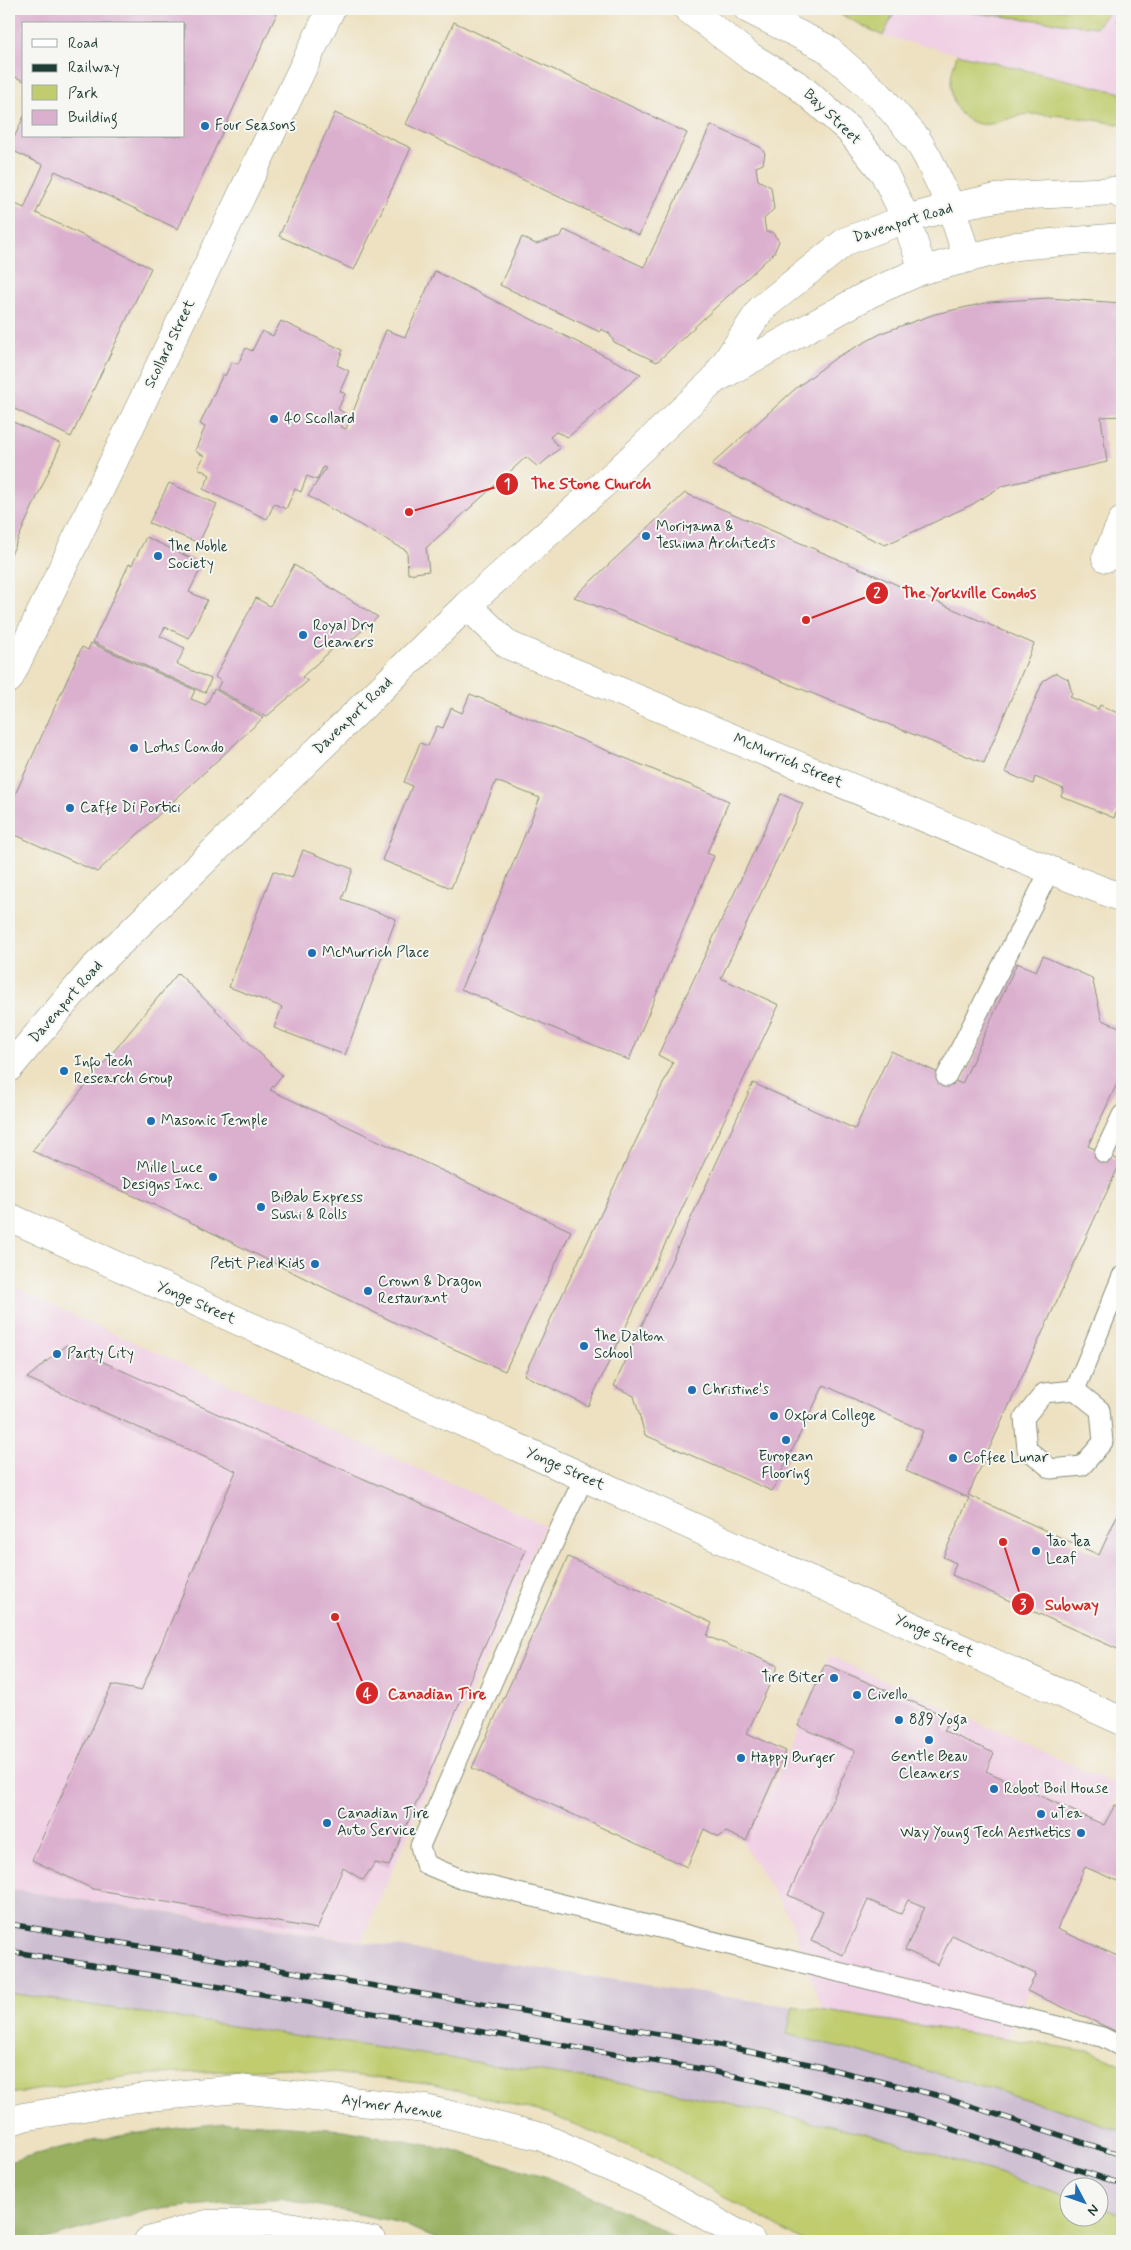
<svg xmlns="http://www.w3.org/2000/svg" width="1131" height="2250" font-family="Mynerve,sans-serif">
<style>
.built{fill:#f0d0e4}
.industrial{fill:#cebed1}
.green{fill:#c0cc6e;stroke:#708451}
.forest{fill:#98b061;stroke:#5c764a}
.building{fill:#dbb0cf}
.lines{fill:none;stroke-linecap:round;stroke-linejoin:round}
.service-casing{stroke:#868f7a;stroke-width:21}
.minor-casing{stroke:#868f7a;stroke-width:29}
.tertiary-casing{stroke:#868f7a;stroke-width:29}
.secondary-casing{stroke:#868f7a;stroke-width:29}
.primary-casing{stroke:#868f7a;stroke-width:29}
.service{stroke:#fff;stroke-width:19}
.minor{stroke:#fff;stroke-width:28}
.tertiary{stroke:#fff;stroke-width:28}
.secondary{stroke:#fff;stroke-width:28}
.primary{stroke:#fff;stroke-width:28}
.rail-casing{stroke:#1f3d34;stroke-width:5.5}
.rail{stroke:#f6f6f2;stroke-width:4;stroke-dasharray:11;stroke-linecap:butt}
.poi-dot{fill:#1f6fb2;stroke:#f6f6f2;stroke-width:2}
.labels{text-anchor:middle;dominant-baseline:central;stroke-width:4;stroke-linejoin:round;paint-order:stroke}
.street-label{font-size:15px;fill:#1f3d34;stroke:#f6f6f2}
.poi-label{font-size:15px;fill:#1f3d34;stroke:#f6f6f2;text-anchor:start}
.leader{fill:none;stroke:#d62828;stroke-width:2}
.callout-dot{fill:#d62828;stroke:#f6f6f2;stroke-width:2}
.mark-label{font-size:15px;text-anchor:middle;font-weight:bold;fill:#fff}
.callout-label{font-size:16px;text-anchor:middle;font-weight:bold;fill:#d62828;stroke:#f6f6f2;stroke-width:4;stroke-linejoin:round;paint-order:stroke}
</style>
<rect width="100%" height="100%" fill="#f6f6f2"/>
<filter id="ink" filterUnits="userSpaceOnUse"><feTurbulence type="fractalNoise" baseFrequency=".02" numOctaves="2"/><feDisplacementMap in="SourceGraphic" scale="10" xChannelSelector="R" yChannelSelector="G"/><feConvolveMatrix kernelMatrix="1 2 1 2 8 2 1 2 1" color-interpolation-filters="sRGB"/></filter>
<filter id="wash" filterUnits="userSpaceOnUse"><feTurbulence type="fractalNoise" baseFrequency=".0096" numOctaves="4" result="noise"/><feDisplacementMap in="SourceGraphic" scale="20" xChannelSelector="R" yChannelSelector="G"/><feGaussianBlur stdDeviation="1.12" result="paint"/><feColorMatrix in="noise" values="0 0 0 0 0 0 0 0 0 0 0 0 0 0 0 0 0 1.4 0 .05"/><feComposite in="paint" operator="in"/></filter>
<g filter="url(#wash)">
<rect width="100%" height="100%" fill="#ede1c1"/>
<g class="built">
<path d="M896,9H1122V93L883,36Z"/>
<path d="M9,1284L79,1318L545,1525L361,1941L9,1889Z"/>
<path d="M829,1656L1121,1787L1007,2039L822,2011L791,1920L743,1843L772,1789Z"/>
</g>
<path class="industrial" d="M9,1889L1094,2052L1122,2065V2215L1099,2205L1098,2188H1068V2196L874,2135L664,2090L9,1993Z"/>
<g class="green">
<path d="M830,9H896L883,36Z"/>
<path d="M940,9H1111L1096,27Z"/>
<path d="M957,54L1122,93V125C1092,119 1061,115 1031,114C1018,114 1003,122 990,124C964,127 951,107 951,84C950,74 955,63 957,54Z"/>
<path d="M9,1993L664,2090L874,2135L1068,2196V2218H1098L1099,2205L1122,2215V2241H803L653,2156L546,2113L435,2085L290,2068L138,2075L9,2094Z"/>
<path d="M793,2006L1094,2052L1122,2065V2131C1013,2092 900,2063 787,2034Z"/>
</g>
<path class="forest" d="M235,2122L343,2130L449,2149L544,2176L641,2219L680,2241H440L401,2223L281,2198L148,2210L38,2241H9V2162C85,2138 155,2130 235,2122Z"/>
<g id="blocks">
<g class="building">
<path d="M9,9H279L178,229L55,171L36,213L151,268L71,437L9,406V201L24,208L43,165L9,149L24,116V136H184V24H24V81L9,74Z"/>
<path d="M1122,15V26L1117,22Z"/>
<path d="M454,22L687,133L639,235L406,124Z"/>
<path d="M335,113L411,148L354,270L279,236Z"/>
<path d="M711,125L760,147L765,153L763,164L756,167L758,180L771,187L774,209L764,219L766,232H772L779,241L774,253L657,362L614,342L609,333L601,329L600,332L500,285L522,237L536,244L561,236L564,230L644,267Z"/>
<path d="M435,271L641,374L568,437L556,432L550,437L560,448L538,467L526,457L426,548L429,571L408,574L407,551L308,496L326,468L323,467L317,480L307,476L301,492L295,489L286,509L274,504L267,519L203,489L210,475L198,468L204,456L195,451L205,427L200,424L223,374L225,376L232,362L238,364L246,348L252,351L262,331L273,336L281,321L343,350L337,365L349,371L340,391L345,394L338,409L347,415L341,427L346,429L386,330L405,337Z"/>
<path d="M1048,298L1122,303V416L1101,417L1107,462L1002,486L973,504L885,545L711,465L795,389L837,357L884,332L935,314L990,302Z"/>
<path d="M9,420L61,444L9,559Z"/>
<path d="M169,483L217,504L199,543L149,523Z"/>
<path d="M685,493L1034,644L984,763L574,597Z"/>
<path d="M146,537L203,564L189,592L207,600L189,638L165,627L160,636L185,648L177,664L211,679L205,693L93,642L129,564L132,565Z"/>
<path d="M294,565L378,617L342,648L337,645L302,677L308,681L266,717L217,689L221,681L215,677L256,598L270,606Z"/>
<path d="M1121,580H1122V596L1119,591Z"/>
<path d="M91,643L195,690L191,699L206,705L214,689L263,718L97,872L9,832V808L82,647L88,650Z"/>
<path d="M1056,673L1068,679L1072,693L1070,697L1098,709L1100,705L1122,715V815L1116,812L1114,818L1061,796L1064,789L1035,777L1033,784L1005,772L1043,681Z"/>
<path d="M470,694L729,801L707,853L714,856L629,1060L461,989L540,798L496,781L451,888L382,860L412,786L404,782L420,743L428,746L437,726L443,728L451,708L462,713Z"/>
<path d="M781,794L803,804L721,978L779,1005L588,1406L524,1375L673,1063L658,1055Z"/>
<path d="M303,850L353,869L342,899L396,919L345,1055L274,1028L282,1007L229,987L273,871L292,878Z"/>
<path d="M1043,956L1092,978L1102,1020L1122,1028V1073L1088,1146L1121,1161L968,1495L1099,1555L1122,1505V1651L952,1575L956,1563L943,1557L969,1498L906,1471L923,1431L824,1385L772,1491L645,1435L634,1396L614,1386L753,1083L855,1129L891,1051L962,1084L1017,963L1036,971Z"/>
<path d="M178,973L282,1075L270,1090L571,1231L505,1371L410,1330L170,1212L32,1151Z"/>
<path d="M66,1345L255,1431L526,1550L389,1866L375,1863L363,1880L343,1868L317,1929L93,1889L32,1860L112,1685L141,1691L236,1471L27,1378Z"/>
<path d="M568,1557L712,1623L707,1636L778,1666L747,1733L786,1751L746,1841L726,1832L719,1837L704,1829L687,1867L472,1768Z"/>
<path d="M825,1664L950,1718L944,1731L994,1753L986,1771L1104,1825L1115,1805L1122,1808V1883L1085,1867L1057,1929L1122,1958V2034L1027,1991L1036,1974L952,1935L938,1965L905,1950L925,1907L908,1900L901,1914L868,1900L843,1955L811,1941L823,1911L788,1895L855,1751L798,1726Z"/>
</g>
</g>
</g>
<g filter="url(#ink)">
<use href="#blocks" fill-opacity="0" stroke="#868f7a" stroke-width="1"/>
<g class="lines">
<defs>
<g id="service">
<path d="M946,1077L1050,870"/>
<path d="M1104,1153L1122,1115"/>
<path d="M1075,1390L1100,1410L1103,1442L1082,1466L1051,1469L1027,1449L1024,1418L1044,1393Z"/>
<path d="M1075,1390L1122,1276"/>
<path d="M584,1478L562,1524L420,1846L425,1864L461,1879L1102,2037L1122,2047"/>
</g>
<g id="minor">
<path d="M1106,558L1122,521"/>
<path d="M467,605L508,645L1050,870L1122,898"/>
<path d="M9,679L331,9"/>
<path d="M148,2241L207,2224L272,2223L373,2241"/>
</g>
<path id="tertiary" d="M9,2122L23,2117L138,2098L239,2089L426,2109L542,2137L654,2187L751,2241"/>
<g id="secondary">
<path d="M688,9L751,57L799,86L849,130L884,173L906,219L951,207L1007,196L1115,191L1122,195"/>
<path d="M748,9L826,48L879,95L917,139L928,158L951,207L967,257"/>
<path d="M923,270L1016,246L1122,237"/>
</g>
<g id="primary">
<path d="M9,1068L93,969L467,605L618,471L714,380L761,309L846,241L906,219L923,270L871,293L714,380"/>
<path d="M9,1217L1122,1721"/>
</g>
</defs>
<use href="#service" class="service-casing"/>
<use href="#minor" class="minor-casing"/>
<use href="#tertiary" class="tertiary-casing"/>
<use href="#secondary" class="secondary-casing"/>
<use href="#primary" class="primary-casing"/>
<use href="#service" class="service"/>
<use href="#minor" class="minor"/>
<use href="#tertiary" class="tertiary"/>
<use href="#secondary" class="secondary"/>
<use href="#primary" class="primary"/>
<defs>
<g id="rail">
<path d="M9,1924L706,2042L818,2066L936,2095L1122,2155"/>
<path d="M9,1951L701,2069L810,2092L926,2121L1122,2184"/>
</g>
</defs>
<use href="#rail" class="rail-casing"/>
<use href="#rail" class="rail"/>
</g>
</g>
<g class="poi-dot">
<circle cx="205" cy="126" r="5"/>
<circle cx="274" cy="419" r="5"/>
<circle cx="646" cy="536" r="5"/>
<circle cx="158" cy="556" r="5"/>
<circle cx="303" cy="635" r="5"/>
<circle cx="134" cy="748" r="5"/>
<circle cx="70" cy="808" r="5"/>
<circle cx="312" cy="953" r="5"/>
<circle cx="64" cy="1071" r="5"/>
<circle cx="151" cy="1121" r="5"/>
<circle cx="213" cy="1177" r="5"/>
<circle cx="261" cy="1207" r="5"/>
<circle cx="315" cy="1264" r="5"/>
<circle cx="368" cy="1291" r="5"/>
<circle cx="584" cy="1346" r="5"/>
<circle cx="57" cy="1354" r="5"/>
<circle cx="692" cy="1390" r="5"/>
<circle cx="774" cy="1416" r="5"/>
<circle cx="786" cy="1440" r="5"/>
<circle cx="953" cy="1458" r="5"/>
<circle cx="1036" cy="1551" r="5"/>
<circle cx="834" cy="1678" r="5"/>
<circle cx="857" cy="1695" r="5"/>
<circle cx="899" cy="1720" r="5"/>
<circle cx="929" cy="1740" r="5"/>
<circle cx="741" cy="1758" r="5"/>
<circle cx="994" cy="1789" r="5"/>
<circle cx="1041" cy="1814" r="5"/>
<circle cx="327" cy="1823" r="5"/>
<circle cx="1081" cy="1833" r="5"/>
</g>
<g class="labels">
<g class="street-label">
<text transform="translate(832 117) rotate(44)">Bay Street</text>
<text transform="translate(903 223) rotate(-17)">Davenport Road</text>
<text transform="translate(170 344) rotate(-64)">Scollard Street</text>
<text transform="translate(353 716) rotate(-44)">Davenport Road</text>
<text transform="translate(788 761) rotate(23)">McMurrich Street</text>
<text transform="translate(66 1002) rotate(-49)">Davenport Road</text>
<text transform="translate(196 1303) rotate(24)">Yonge Street</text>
<text transform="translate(565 1469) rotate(24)">Yonge Street</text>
<text transform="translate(934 1636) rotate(24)">Yonge Street</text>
<text transform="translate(392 2107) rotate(8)">Aylmer Avenue</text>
</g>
<g class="poi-label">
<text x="215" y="126">Four Seasons</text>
<text x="284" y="419">40 Scollard</text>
<text x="656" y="527">Moriyama &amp;<tspan x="656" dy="17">Teshima Architects</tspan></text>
<text x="168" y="547">The Noble<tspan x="168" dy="17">Society</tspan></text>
<text x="313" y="626">Royal Dry<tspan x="313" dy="17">Cleaners</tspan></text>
<text x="144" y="748">Lotus Condo</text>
<text x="80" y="808">Caffe Di Portici</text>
<text x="322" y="953">McMurrich Place</text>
<text x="74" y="1062">Info Tech<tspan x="74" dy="17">Research Group</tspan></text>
<text x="161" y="1121">Masonic Temple</text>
<text x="203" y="1168" text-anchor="end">Mille Luce<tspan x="203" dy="17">Designs Inc.</tspan></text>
<text x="271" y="1198">BiBab Express<tspan x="271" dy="17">Sushi &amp; Rolls</tspan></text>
<text x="305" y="1264" text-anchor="end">Petit Pied Kids</text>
<text x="378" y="1282">Crown &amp; Dragon<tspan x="378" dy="17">Restaurant</tspan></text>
<text x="594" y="1337">The Dalton<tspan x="594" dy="17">School</tspan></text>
<text x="67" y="1354">Party City</text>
<text x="702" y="1390">Christine's</text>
<text x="784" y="1416">Oxford College</text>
<text x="786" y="1457" text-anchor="middle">European<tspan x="786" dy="17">Flooring</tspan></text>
<text x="963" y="1458">Coffee Lunar</text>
<text x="1046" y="1542">Tao Tea<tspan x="1046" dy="17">Leaf</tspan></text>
<text x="824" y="1678" text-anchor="end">Tire Biter</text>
<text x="867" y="1695">Civello</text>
<text x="909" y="1720">889 Yoga</text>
<text x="929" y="1757" text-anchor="middle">Gentle Beau<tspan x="929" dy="17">Cleaners</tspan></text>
<text x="751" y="1758">Happy Burger</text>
<text x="1004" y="1789">Robot Boil House</text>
<text x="337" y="1814">Canadian Tire<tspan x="337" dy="17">Auto Service</tspan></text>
<text x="1051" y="1814">uTea</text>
<text x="1071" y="1833" text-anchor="end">Way Young Tech Aesthetics</text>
</g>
</g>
<path class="leader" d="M409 512L507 484M806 620L877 593M1003 1542L1023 1604M335 1617L367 1693"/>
<g class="callout-dot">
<circle cx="409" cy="512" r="5"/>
<circle cx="806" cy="620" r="5"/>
<circle cx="1003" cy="1542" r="5"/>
<circle cx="335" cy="1617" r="5"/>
<circle cx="507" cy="484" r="12"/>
<circle cx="877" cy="593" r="12"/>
<circle cx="1023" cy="1604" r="12"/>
<circle cx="367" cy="1693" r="12"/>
</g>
<g class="mark-label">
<text x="507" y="489">1</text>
<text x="877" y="598">2</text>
<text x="1023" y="1610">3</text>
<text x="367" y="1699">4</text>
</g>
<g class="callout-label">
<text x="591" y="489">The Stone Church</text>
<text x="969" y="598">The Yorkville Condos</text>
<text x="1072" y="1610">Subway</text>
<text x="437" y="1699">Canadian Tire</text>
</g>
<rect width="1131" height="2250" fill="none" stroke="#f6f6f2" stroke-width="30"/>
<rect x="22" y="22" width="162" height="115" fill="#f6f6f2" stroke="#a0aca6"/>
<rect x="32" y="39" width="25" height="8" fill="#ffffff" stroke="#a0aca6"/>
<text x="68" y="48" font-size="15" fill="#1f3d34">Road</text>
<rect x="32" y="64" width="25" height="8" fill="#1f3d34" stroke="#a0aca6"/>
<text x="68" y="72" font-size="15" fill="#1f3d34">Railway</text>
<rect x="32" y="85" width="25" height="15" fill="#c0cc6e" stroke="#a0aca6"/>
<text x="68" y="98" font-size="15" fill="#1f3d34">Park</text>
<rect x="32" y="110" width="25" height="15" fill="#dbb0cf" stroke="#a0aca6"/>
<text x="68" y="122" font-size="15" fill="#1f3d34">Building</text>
<g transform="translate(1084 2202) rotate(131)"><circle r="24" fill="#f6f6f2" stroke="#a0aca6"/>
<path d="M0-4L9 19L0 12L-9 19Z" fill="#1f6fb2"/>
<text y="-8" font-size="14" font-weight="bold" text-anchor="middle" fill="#1f3d34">N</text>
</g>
</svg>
